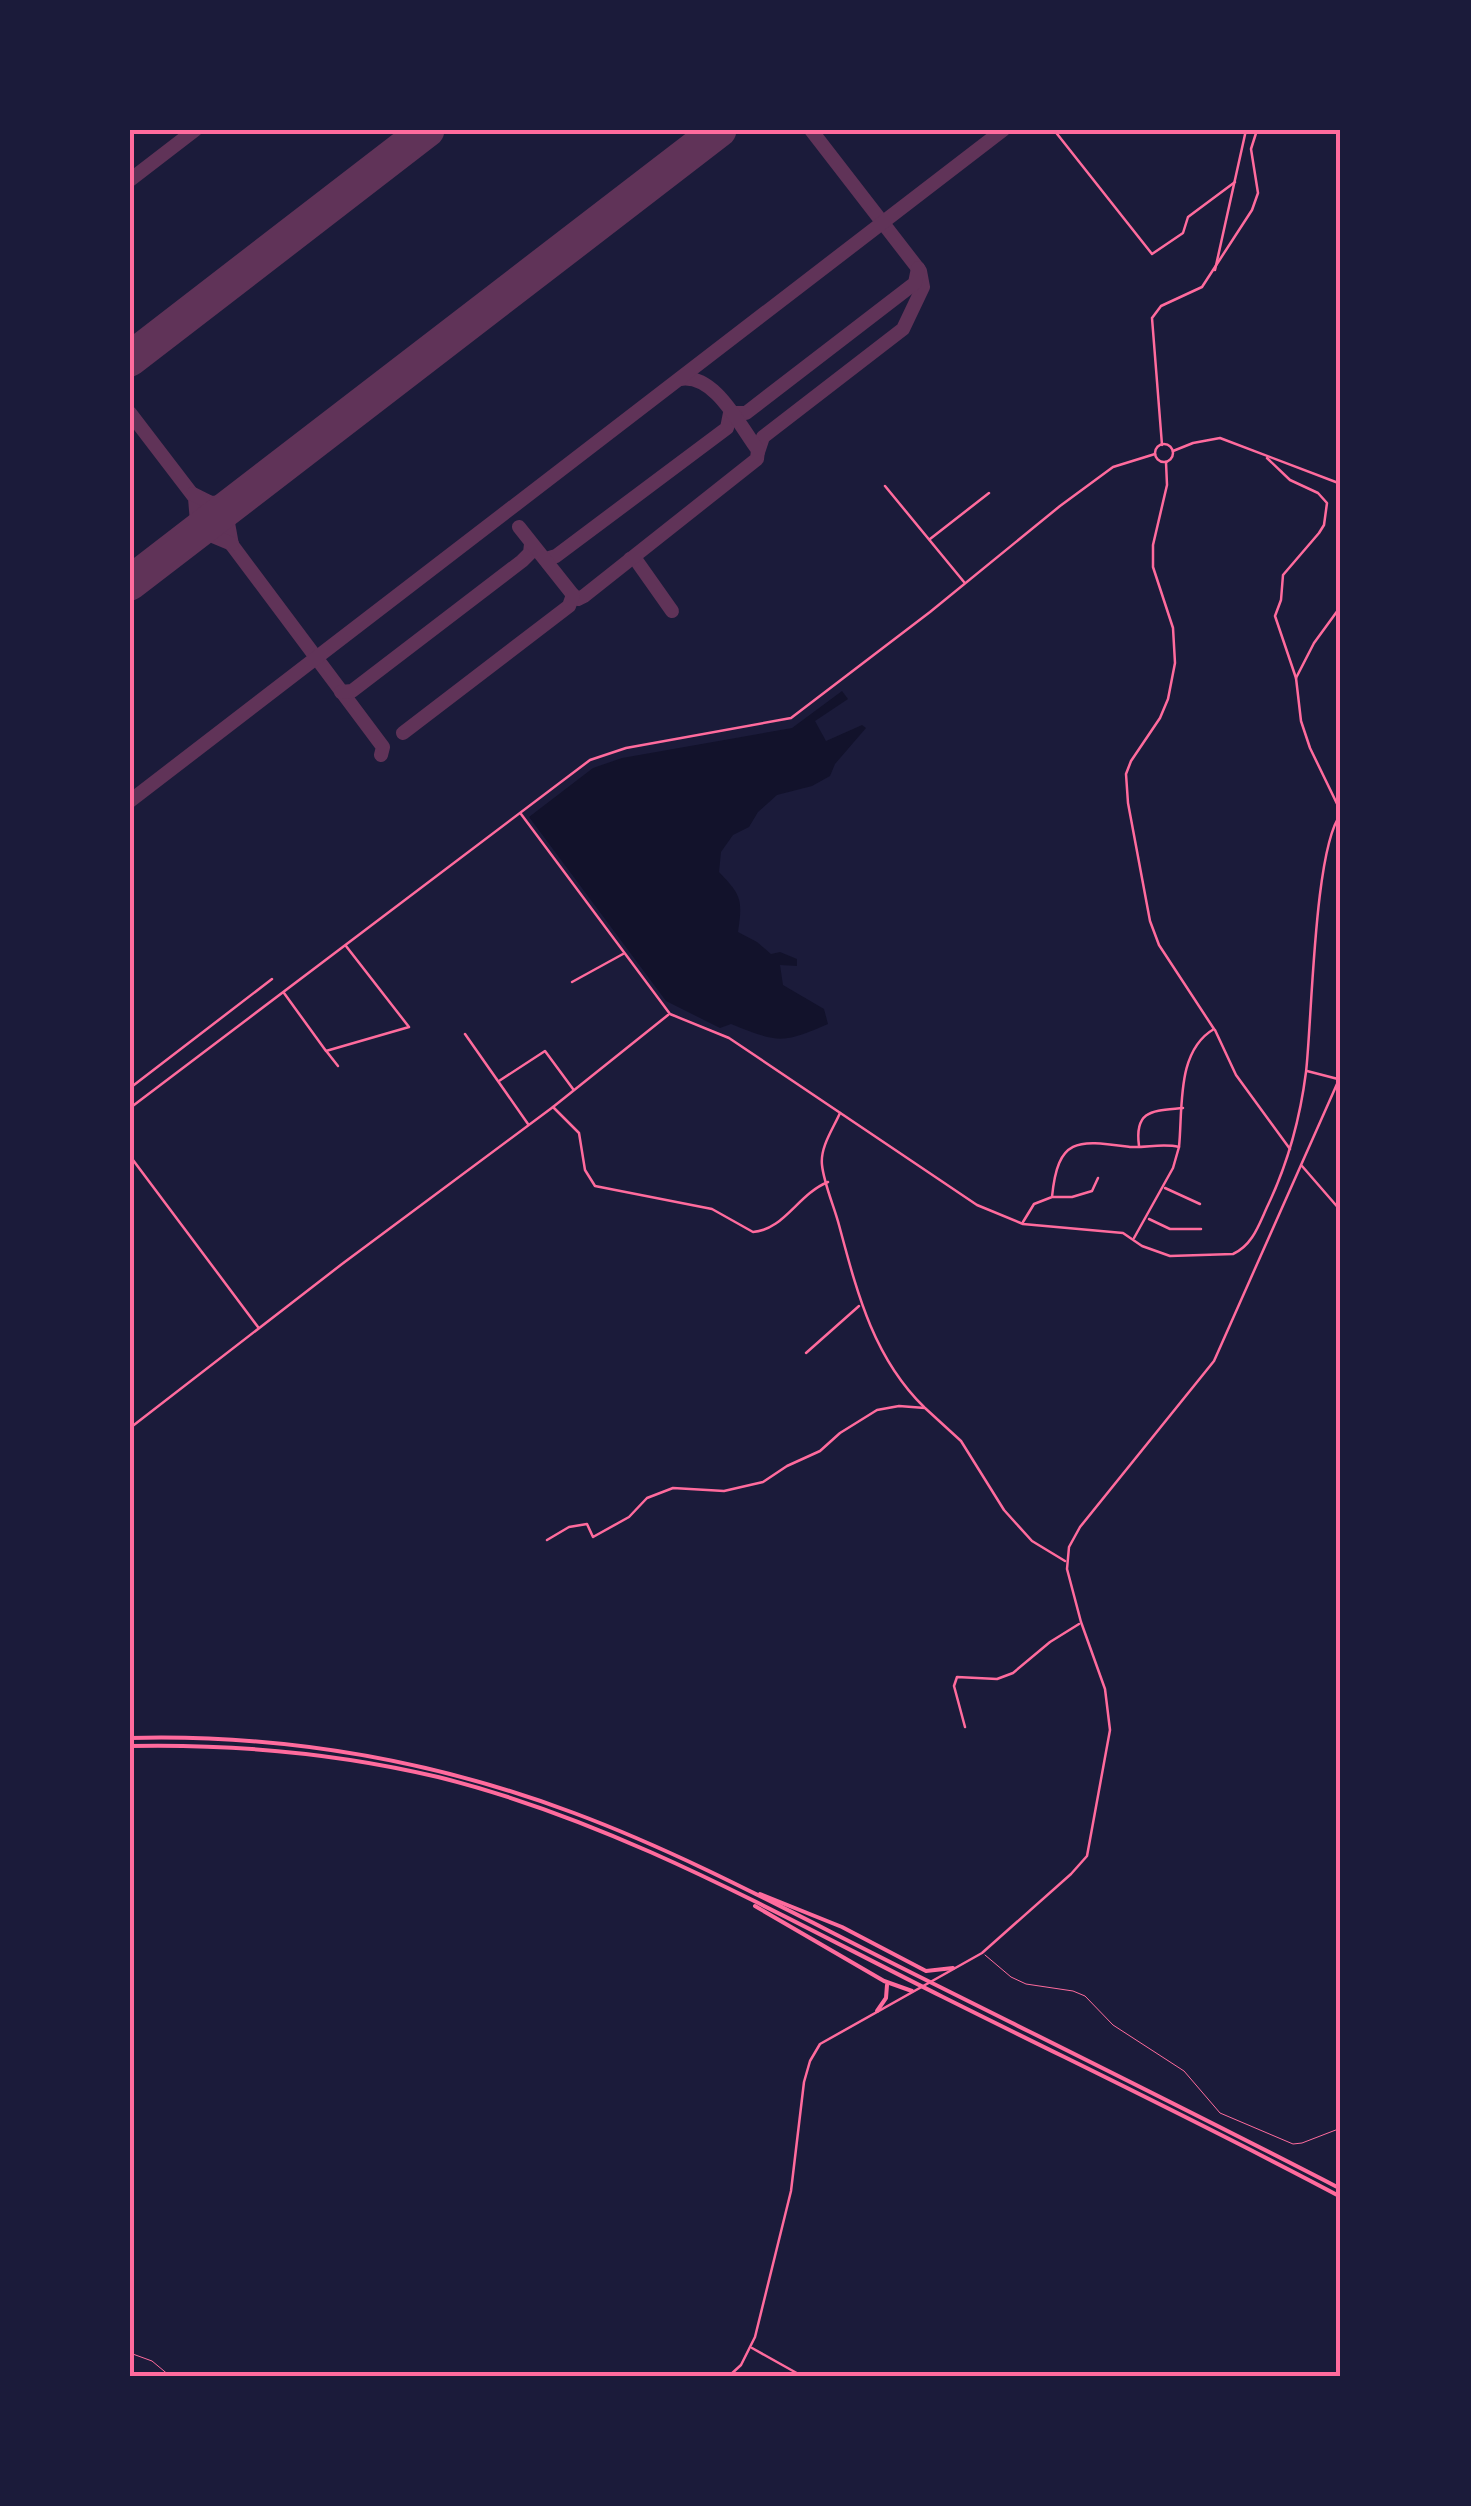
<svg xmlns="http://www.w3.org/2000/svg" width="1471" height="2506" font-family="Figtree,sans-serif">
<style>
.water{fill:#12122b}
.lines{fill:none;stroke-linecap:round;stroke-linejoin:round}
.taxiway{stroke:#603358;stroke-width:14}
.runway{stroke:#603358;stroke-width:35}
.service{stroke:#ff6b9d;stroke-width:1}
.minor{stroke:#ff6b9d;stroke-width:2.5}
.tertiary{stroke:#ff6b9d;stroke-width:2.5}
.trunk{stroke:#ff6b9d;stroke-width:4}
.neatline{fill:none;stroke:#ff6b9d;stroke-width:4}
</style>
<rect width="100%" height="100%" fill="#1b1b3a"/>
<path class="water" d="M842,691L848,699L815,721L826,741L862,725L866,728L835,764L830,776L812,786L777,795L758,812L749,827L733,835L721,852L719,872C741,895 743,899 738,932L757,942L771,954L780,952L797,959V966L780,965L783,985L824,1009L828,1024C782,1044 779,1043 731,1024L720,1028L666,1001L529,817L593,768L622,758L792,728Z"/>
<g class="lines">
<g class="taxiway">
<path d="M130,180L195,130"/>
<path d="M130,361L134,355"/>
<path d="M130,413L195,498L197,522L183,543"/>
<path d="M758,452L763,437L903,329L923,287L920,271L811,130"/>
<path d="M193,494L211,503L236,501"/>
<path d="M236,501L228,523L232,545L383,747L381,755"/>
<path d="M187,540L208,534L232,544"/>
<path d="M546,559L556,556L727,428L730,413H746L915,283L918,268"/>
<path d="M630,559L636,560L672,611"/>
<path d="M573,595L578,599L584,596L757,459L758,450C739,425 715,373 680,379"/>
<path d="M341,692L352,691L522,561L530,553L531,544"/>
<path d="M403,733L569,606L573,595L519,527"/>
<path d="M130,801L1003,130"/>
</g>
<g class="runway">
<path d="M130,359L427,130"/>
<path d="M130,583L719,130"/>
</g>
<g class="service">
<path d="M985,1955L1011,1977L1026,1984L1073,1991L1085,1996L1113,2025L1184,2071L1220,2113L1293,2144L1302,2143L1341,2128"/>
<path d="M130,2353L152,2361L170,2376"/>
</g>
<g class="minor">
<path d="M1054,130L1152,254L1183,233L1188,217L1235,182"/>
<path d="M1215,270L1246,130"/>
<path d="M1162,445L1152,318L1161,306L1202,287L1252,210L1258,193L1251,149L1257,130"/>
<path d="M1267,458L1290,480L1318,493L1327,503L1324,525L1319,533L1283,575L1281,600L1275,616L1296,678"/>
<path d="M1166,462L1167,485L1153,545V567L1173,628L1175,663L1168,699L1160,718L1131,761L1126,774L1128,803L1150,921L1159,945L1214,1029C1176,1051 1183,1108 1179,1147"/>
<path d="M885,486L964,582"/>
<path d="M930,539L989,493"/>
<path d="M1341,812L1310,748L1301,721L1296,678L1314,643L1341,606"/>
<path d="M521,814L670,1014L729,1038L977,1205L1023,1224L1123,1233L1142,1246L1170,1256L1233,1254C1253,1245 1259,1224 1268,1205C1288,1163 1300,1119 1306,1072C1312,1021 1314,847 1341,814"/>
<path d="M572,982L623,954"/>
<path d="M284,993L326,1051L409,1027L346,946"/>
<path d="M1215,1030L1236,1075L1290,1149"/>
<path d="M465,1034L528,1124"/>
<path d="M327,1052L338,1066"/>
<path d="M1307,1071L1338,1079"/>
<path d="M499,1081L545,1051L573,1089"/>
<path d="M130,1088L272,979"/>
<path d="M553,1107L579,1133L585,1170L595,1186L712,1209L753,1232C784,1230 798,1194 828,1182"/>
<path d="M840,1113C833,1129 820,1147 822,1165C824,1184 834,1206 839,1225C857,1292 873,1357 924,1407"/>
<path d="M1139,1146C1134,1109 1154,1111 1183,1108"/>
<path d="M130,1156L258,1327"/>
<path d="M1302,1166L1341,1211"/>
<path d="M1165,1188L1200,1204"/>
<path d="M1053,1197H1072L1092,1191L1098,1178"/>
<path d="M1149,1219L1170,1229H1201"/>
<path d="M1023,1222L1034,1204L1052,1197C1058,1136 1078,1140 1130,1147C1147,1148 1162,1143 1179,1147L1173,1168L1134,1238"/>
<path d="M806,1353L859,1306"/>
<path d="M130,1428L342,1264L553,1107L668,1015"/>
<path d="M547,1540L569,1527L587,1524L593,1537L629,1517L647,1498L673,1488L724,1491L763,1482L787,1466L820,1451L840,1433L877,1410L899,1406L925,1408L961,1441L1004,1510L1032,1541L1065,1561"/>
<path d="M965,1727L954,1686L957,1677L997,1679L1013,1673L1050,1642L1079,1624"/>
<path d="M752,2348L802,2376"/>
</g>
<g class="tertiary">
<circle cx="1164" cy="453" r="9"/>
<path d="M1173,451L1193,443L1220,438L1341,484"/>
<path d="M130,1108L590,760L626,748L791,718L930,612L1060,506L1113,467L1155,454"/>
<path d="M729,2376L741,2365L755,2337L791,2191L804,2082L810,2061L820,2044L982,1953L1071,1874L1087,1856L1110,1730L1105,1689L1081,1622L1067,1569L1069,1547L1080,1527L1214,1361L1341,1075"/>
</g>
<g class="trunk">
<path d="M130,1738C282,1734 432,1760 574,1813C692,1857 803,1919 916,1975C1058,2046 1200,2116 1341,2189"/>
<path d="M130,1746C233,1744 337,1753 438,1777C616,1821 779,1915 943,1997C1075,2063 1210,2127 1341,2197"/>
<path d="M760,1894L842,1927L926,1971L953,1968"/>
<path d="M755,1906L884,1981L912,1991"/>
<path d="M877,2011L886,1998L887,1985"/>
</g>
</g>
<rect width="1471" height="2506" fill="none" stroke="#1b1b3a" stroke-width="265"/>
<rect x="132" y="132" width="1206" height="2242" class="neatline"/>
</svg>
